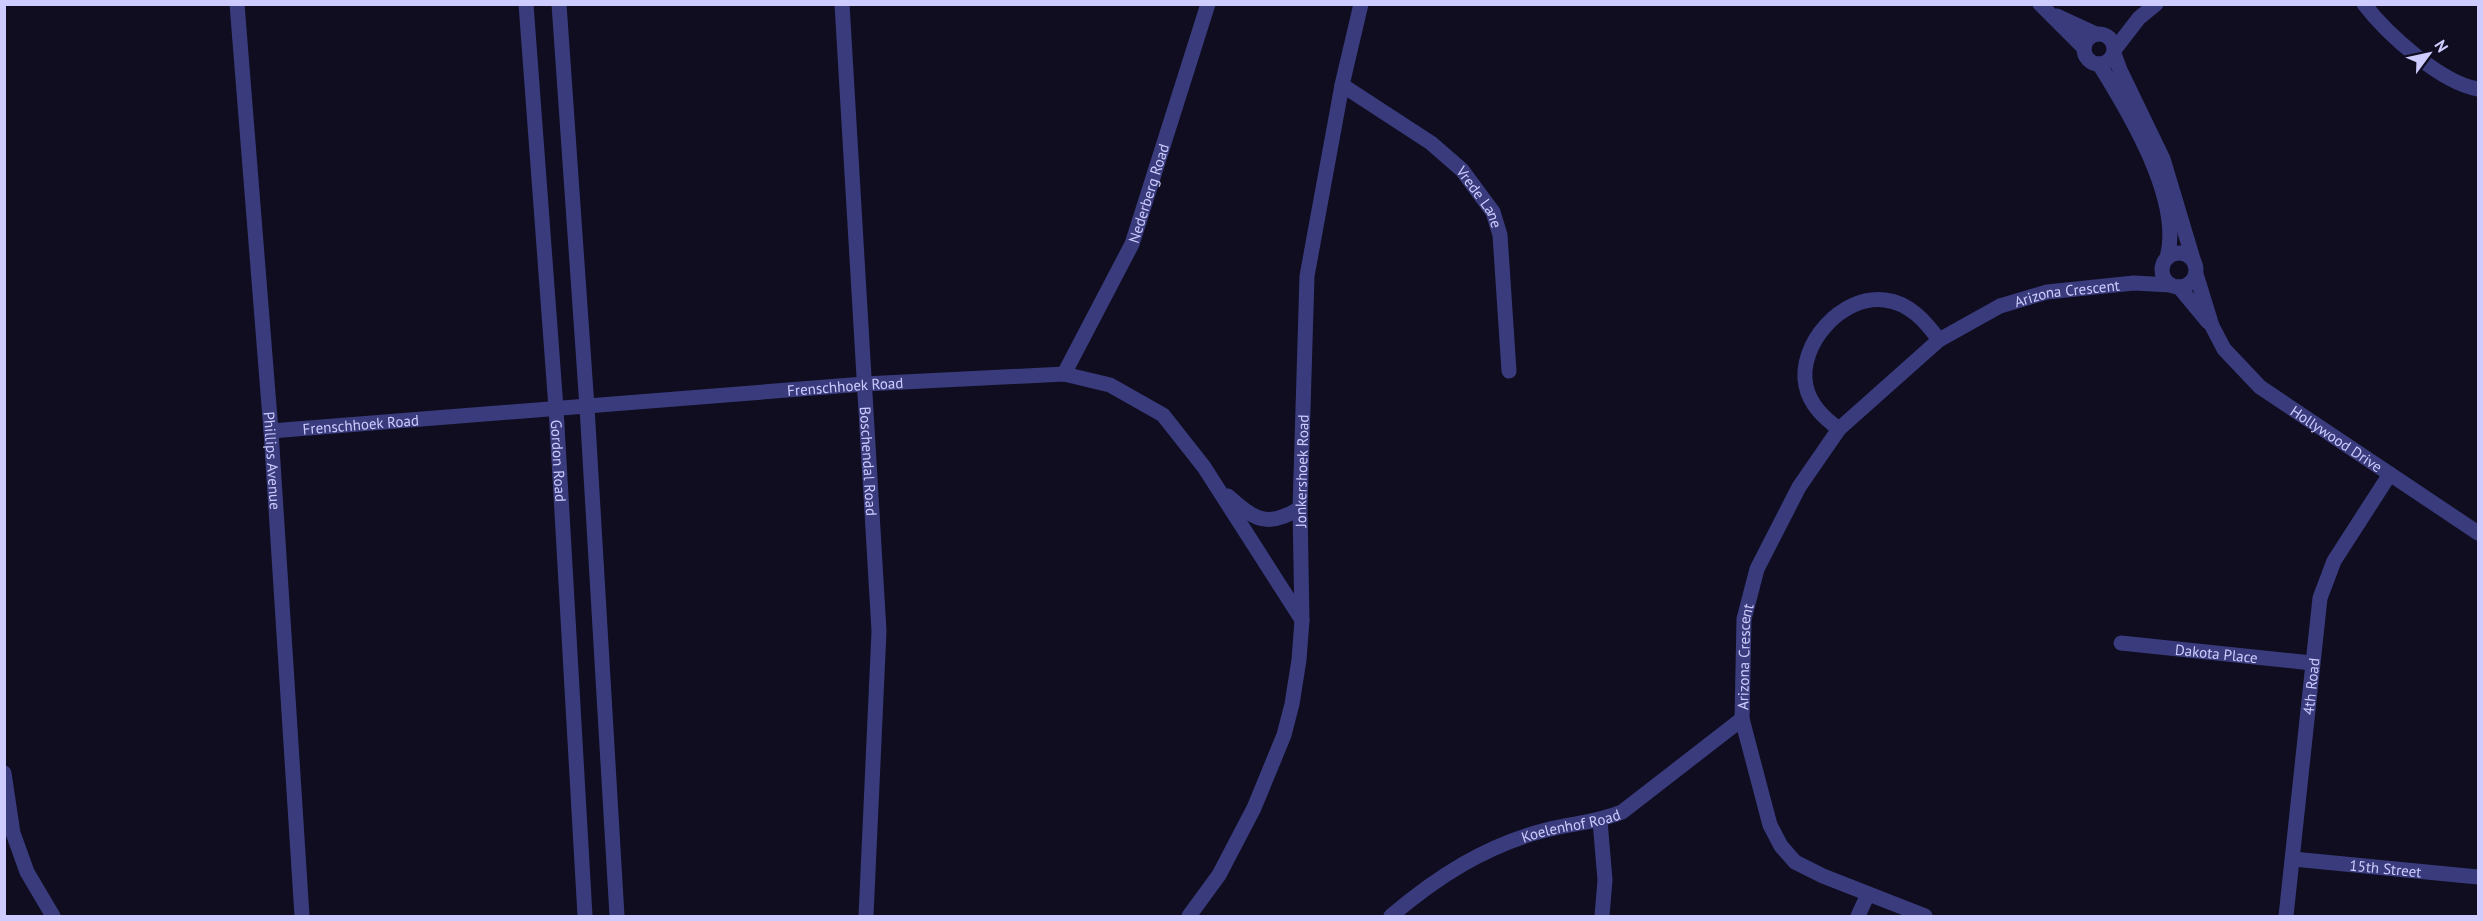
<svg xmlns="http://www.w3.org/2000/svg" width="2483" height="921" font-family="'PT Sans',sans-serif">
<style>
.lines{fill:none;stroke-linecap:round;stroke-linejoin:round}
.minor{stroke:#393b7d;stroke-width:15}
.tertiary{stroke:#393b7d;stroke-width:15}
.labels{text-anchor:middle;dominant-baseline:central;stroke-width:6;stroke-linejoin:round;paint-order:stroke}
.street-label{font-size:15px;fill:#ceccfe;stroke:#0f0d1f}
</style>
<rect width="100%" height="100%" fill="#0f0d1f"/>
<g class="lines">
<g class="minor">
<path id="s1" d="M237,4L271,431L302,916"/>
<path id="s2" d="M842,4L879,631L866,916"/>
<path d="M2040,4L2084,48"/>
<path d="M2364,4C2387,34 2441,83 2478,89"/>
<path d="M2057,16L2096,34"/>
<circle cx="2099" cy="49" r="15"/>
<path d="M2115,49L2139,18L2156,4"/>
<path d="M2114,54L2120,70L2163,159L2193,259"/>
<path d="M2099,64C2129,112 2183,201 2167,258"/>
<path id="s3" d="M1342,85L1431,143L1462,170L1493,212L1500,235L1509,371"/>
<circle cx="2179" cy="270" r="17"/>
<path id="s4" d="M2196,274L2212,326L2224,349L2260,387L2478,533"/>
<path d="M2179,287L2208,322"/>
<path id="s5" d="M1064,374L1132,244L1208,4"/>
<path d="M1839,429C1824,418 1810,405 1806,386C1797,345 1842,294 1885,300C1910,303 1926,322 1939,340"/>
<path id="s6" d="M271,431L864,384L1064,374L1110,385L1163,415L1204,467L1302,620"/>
<path d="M1228,496C1254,519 1267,529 1300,508"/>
<path id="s7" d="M2121,643L2312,663"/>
<path d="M4,773L13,833L27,872L53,916"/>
<path d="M1600,821L1605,880L1602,916"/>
<path id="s8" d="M2293,859L2478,877"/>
<path id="s9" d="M1189,916L1219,875L1254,808L1284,735L1292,704L1299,660L1302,620L1300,508L1307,276L1342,85L1361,4"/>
<path id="s10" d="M1391,916C1437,877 1486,845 1546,830C1573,823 1595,823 1622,812L1742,719"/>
<path d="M1858,916L1868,894"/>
<path id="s11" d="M1925,916L1823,876L1795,862L1781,846L1770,825L1742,719L1744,619L1757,569L1799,487L1839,429L1939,340L2000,306L2047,292L2134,283L2171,285"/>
<path id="s12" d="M2286,916L2320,598L2334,561L2390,474"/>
</g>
<g class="tertiary">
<path id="s13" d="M526,4L556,408L585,916"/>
<path d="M559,4L587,407L617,916"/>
</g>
</g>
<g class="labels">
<g class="street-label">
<text stroke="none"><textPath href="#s5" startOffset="200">Nederberg Road</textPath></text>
<text stroke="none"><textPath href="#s3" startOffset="180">Vrede Lane</textPath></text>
<text stroke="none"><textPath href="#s11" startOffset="882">Arizona Crescent</textPath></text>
<text stroke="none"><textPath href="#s6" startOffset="576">Frenschhoek Road</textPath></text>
<text stroke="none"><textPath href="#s6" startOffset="90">Frenschhoek Road</textPath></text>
<text stroke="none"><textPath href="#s4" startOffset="225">Hollywood Drive</textPath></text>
<text stroke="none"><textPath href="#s1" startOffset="458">Phillips Avenue</textPath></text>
<text stroke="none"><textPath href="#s13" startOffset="458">Gordon Road</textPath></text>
<text stroke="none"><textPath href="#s2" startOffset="458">Boschendal Road</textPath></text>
<text stroke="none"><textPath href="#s9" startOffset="471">Jonkershoek Road</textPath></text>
<text stroke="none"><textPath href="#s7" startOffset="96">Dakota Place</textPath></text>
<text stroke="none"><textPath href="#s11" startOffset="358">Arizona Crescent</textPath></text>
<text stroke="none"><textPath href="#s12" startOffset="231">4th Road</textPath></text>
<text stroke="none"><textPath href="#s10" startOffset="204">Koelenhof Road</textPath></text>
<text stroke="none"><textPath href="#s8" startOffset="93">15th Street</textPath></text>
</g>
</g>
<rect width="2483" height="921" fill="none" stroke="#ceccfe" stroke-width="12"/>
<g transform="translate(2429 54) rotate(57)" stroke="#0f0d1f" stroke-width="4.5" paint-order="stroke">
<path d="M0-4.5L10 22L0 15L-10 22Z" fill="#ceccfe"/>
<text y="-9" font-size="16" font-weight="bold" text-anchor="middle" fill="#ceccfe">N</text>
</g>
</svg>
